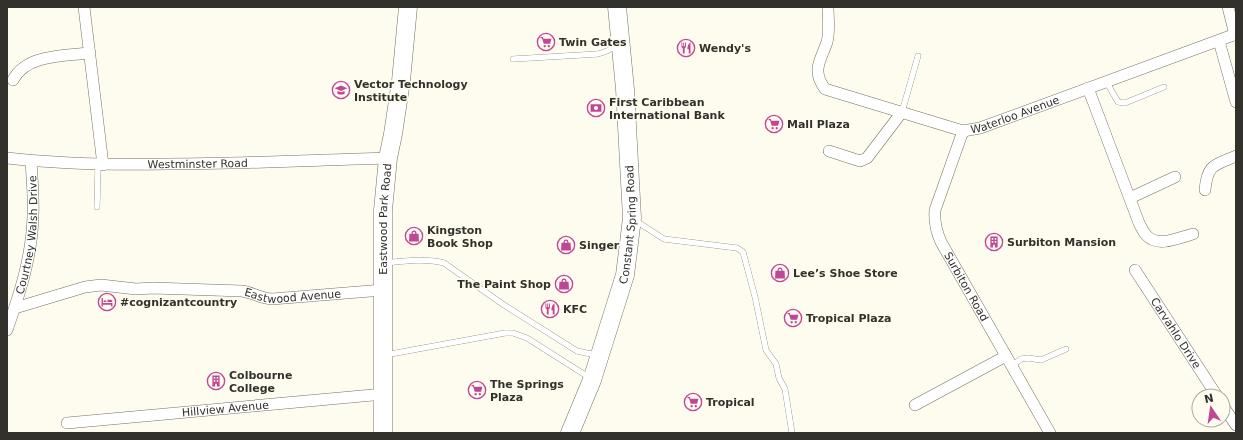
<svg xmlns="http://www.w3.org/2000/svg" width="1243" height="440" font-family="'DejaVu Sans',sans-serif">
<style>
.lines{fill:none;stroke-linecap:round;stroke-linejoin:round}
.service-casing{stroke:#737266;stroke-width:6}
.minor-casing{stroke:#737266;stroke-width:12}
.primary-casing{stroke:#737266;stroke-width:19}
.service{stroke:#fff;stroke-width:5.5}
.minor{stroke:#fff;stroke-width:11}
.primary{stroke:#fff;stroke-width:18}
.labels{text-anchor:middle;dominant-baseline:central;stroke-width:3.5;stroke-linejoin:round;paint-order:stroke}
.poi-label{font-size:11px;font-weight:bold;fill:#32312c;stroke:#fdfcee;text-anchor:start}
.street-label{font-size:11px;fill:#32312c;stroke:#fdfcee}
</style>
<rect width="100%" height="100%" fill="#fdfcee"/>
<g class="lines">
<defs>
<g id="service">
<path d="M513,59L598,54L607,51L617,45"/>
<path d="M1106,81L1118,102L1125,103L1164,87"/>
<path d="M902,112L918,56"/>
<path d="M97,207L98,165"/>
<path d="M636,221L664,239L737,248L743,252L755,297L766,350L776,364L779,378L785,389L792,433"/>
<path d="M385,263C404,261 426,258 444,263L504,305L577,351L591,354H598"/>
<path d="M385,355L505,333H513L527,338L590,378"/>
<path d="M1012,366L1021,359L1028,358L1041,360L1066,349"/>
</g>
<g id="minor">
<path d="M84,7L103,165"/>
<path id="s1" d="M828,7C828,18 830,31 827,42C821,60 811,70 825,89L963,131L980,128L1236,34"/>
<path d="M1228,7L1235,35"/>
<path d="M1219,41L1236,102"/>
<path d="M13,80C26,54 65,56 90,53"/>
<path d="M1088,88L1139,223C1141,227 1143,231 1146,235C1158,248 1178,238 1193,234"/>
<path id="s2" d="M963,131L935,210C934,222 936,231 941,242L1050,433"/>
<path d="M829,151L860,161L867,158L902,112"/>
<path id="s3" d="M7,158C60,164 113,165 167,164C241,164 314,160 388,158"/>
<path d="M1205,190C1207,164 1215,165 1236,156"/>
<path d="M1130,198L1175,177"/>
<path id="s4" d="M1135,270L1217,396"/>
<path id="s5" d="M15,308L85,287L101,285L136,289L153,288L242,291C253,293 261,298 272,299L383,290"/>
<path id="s6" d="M7,330C20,293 32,256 33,216C34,198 32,179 31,161"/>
<path d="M915,405L1006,356"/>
<path d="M1223,406L1236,425"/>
<path id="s7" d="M67,423L384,394"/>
</g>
<g id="primary">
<path id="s8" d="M383,433V210L388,158L393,134L401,81L408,7"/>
<path id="s9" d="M570,433L592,380L625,275L628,251L632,218L625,89L617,7"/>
</g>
</defs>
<use href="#service" class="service-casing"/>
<use href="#minor" class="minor-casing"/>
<use href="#primary" class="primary-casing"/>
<use href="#service" class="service"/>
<use href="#minor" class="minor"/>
<use href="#primary" class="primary"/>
</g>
<defs>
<symbol id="supermarket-ring" viewBox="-11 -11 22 22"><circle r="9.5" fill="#fdfcee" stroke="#c24697" stroke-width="1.5"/><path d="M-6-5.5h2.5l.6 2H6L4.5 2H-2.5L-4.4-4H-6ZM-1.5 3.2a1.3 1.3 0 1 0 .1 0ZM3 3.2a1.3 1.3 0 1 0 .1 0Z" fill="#c24697"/></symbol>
<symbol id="restaurant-ring" viewBox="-11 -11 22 22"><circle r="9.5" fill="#fdfcee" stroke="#c24697" stroke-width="1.5"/><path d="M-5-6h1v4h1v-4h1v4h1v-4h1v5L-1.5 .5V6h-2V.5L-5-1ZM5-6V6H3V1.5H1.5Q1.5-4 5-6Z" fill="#c24697"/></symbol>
<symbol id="school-ring" viewBox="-11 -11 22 22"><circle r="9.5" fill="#fdfcee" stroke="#c24697" stroke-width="1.5"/><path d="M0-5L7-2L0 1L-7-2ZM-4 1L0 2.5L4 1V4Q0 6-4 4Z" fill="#c24697"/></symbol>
<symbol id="bank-ring" viewBox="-11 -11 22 22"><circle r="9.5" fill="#fdfcee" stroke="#c24697" stroke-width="1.5"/><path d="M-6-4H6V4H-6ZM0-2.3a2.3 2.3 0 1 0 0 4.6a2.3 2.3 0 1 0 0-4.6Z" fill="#c24697"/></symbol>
<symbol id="shop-ring" viewBox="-11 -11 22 22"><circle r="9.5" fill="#fdfcee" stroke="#c24697" stroke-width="1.5"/><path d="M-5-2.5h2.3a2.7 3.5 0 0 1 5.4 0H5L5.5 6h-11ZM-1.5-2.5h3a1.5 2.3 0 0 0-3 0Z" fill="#c24697"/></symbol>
<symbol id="building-ring" viewBox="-11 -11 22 22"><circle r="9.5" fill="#fdfcee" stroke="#c24697" stroke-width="1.5"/><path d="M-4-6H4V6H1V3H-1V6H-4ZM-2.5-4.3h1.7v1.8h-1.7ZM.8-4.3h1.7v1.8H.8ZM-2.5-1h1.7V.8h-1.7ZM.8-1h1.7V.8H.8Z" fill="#c24697"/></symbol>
<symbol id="hotel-ring" viewBox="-11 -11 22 22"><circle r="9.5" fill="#fdfcee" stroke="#c24697" stroke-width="1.5"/><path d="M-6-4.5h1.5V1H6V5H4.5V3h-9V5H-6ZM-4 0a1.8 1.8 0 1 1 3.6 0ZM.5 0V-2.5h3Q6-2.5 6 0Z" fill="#c24697"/></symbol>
</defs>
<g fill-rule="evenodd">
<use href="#supermarket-ring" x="536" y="32" width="20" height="20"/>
<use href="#restaurant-ring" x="676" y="38" width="20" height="20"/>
<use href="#school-ring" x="331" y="80" width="20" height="20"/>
<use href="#bank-ring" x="586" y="98" width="20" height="20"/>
<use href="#supermarket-ring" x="764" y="114" width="20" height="20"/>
<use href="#shop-ring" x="404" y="226" width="20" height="20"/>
<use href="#building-ring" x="984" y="232" width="20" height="20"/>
<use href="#shop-ring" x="556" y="235" width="20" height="20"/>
<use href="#shop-ring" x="770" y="263" width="20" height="20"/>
<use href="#shop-ring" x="554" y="274" width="20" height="20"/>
<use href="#hotel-ring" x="97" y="292" width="20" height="20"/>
<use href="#restaurant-ring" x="540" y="299" width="20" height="20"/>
<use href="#supermarket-ring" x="783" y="308" width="20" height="20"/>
<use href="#building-ring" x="206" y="371" width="20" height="20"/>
<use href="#supermarket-ring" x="467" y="380" width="20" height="20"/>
<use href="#supermarket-ring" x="683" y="392" width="20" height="20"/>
</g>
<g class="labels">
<g class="poi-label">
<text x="559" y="42">Twin Gates</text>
<text x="699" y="48">Wendy's</text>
<text x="354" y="84">Vector Technology<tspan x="354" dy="13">Institute</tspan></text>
<text x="609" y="102">First Caribbean<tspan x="609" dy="13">International Bank</tspan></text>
<text x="787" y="124">Mall Plaza</text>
<text x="427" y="230">Kingston<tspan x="427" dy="13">Book Shop</tspan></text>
<text x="1007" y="242">Surbiton Mansion</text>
<text x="579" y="245">Singer</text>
<text x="793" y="273">Lee’s Shoe Store</text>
<text x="551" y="284" text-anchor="end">The Paint Shop</text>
<text x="120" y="302">#cognizantcountry</text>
<text x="563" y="309">KFC</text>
<text x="806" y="318">Tropical Plaza</text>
<text x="229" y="375">Colbourne<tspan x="229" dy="13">College</tspan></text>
<text x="490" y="384">The Springs<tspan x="490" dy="13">Plaza</tspan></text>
<text x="706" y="402">Tropical</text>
</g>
<g class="street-label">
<text stroke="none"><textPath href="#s1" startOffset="284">Waterloo Avenue</textPath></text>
<text stroke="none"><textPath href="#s3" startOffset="191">Westminster Road</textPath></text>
<text stroke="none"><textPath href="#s8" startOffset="214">Eastwood Park Road</textPath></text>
<text stroke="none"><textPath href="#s9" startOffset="218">Constant Spring Road</textPath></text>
<text stroke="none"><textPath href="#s6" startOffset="98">Courtney Walsh Drive</textPath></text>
<text stroke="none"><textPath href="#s2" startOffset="168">Surbiton Road</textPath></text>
<text stroke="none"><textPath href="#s5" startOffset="282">Eastwood Avenue</textPath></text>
<text stroke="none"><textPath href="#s4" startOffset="75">Carvahlo Drive</textPath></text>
<text stroke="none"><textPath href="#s7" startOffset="159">Hillview Avenue</textPath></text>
</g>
</g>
<rect width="1243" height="440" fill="none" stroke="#32312c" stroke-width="16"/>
<g transform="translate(1211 408) rotate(347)"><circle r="19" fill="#fdfcee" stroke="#acaba0"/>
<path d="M0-3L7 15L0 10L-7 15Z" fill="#c24697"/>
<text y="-6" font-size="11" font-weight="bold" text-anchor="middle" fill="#32312c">N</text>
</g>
</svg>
